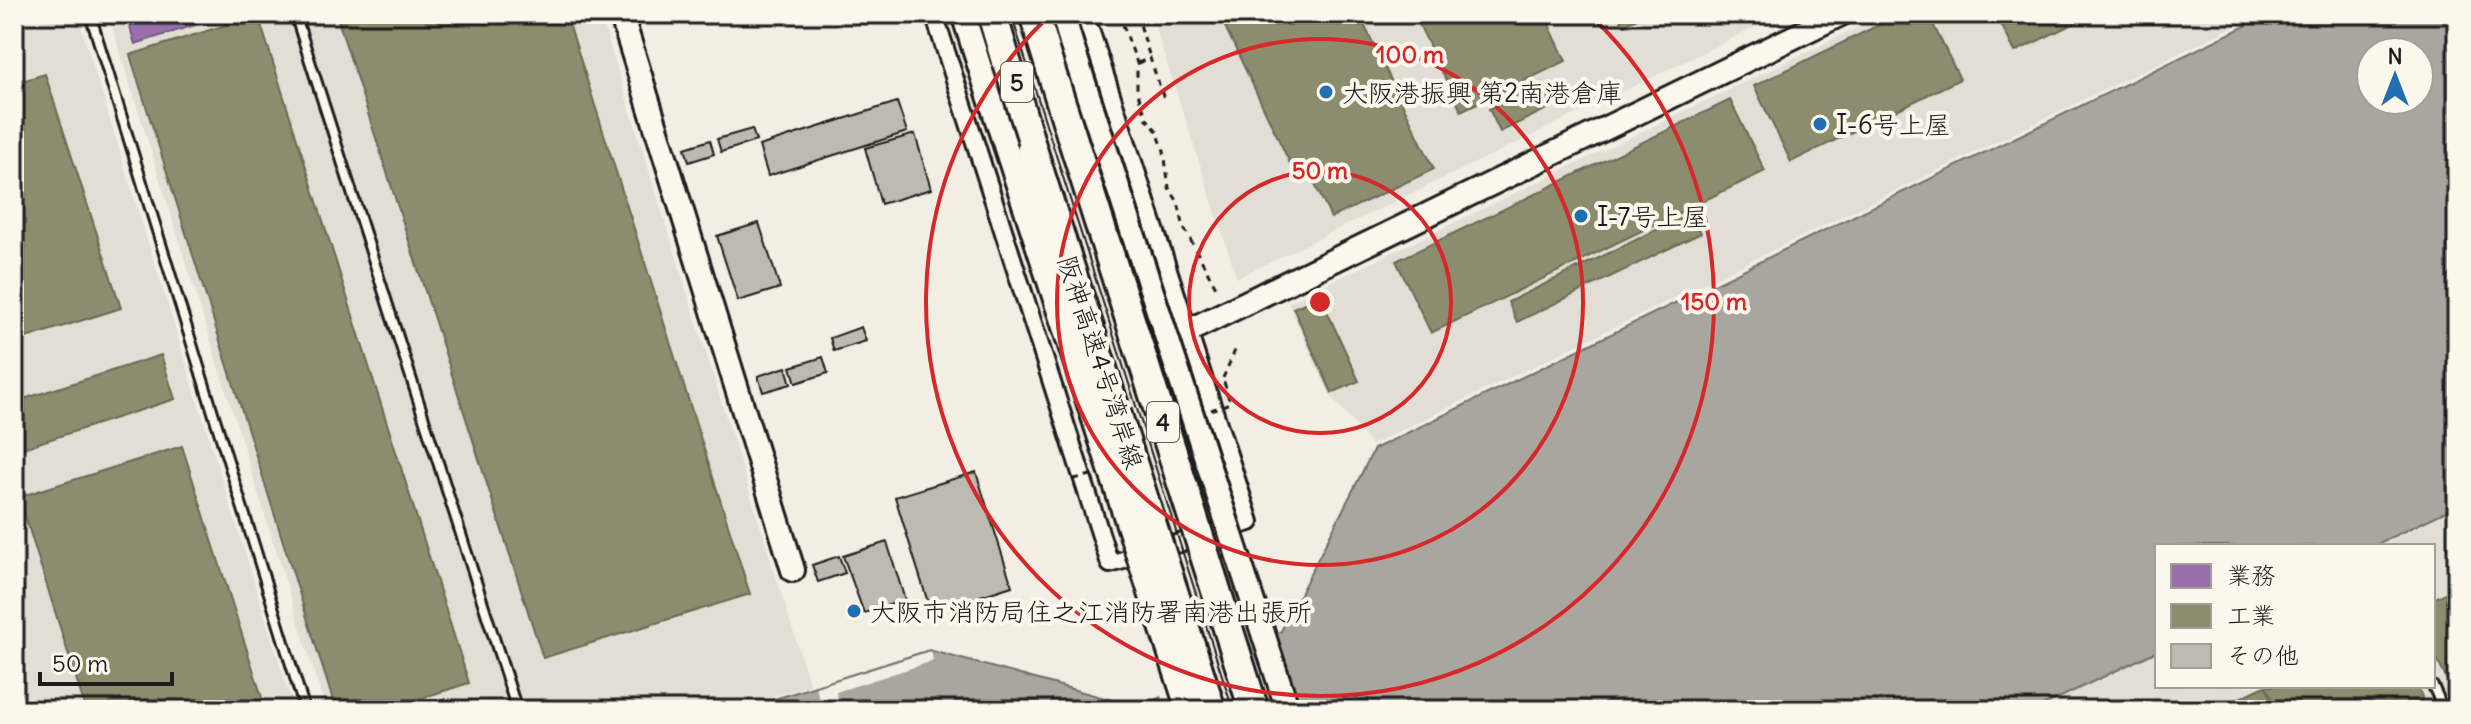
<svg xmlns="http://www.w3.org/2000/svg" width="2471" height="724" font-family="Delius,'Klee One',sans-serif">
<style>
.built{fill:#e2ded5}
.water{fill:#a9a6a0;stroke:#716f6b;stroke-width:2;fill-rule:evenodd}
.pier{fill:#f2eee4}
.offices{fill:#9970ab;stroke:#745780;stroke-width:2}
.industry{fill:#8c8c6e;stroke:#6a6a55;stroke-width:2}
.building{fill:#bdbab1;stroke:#1c1c1c;stroke-width:2}
.lines{fill:none;stroke-linecap:round;stroke-linejoin:round}
.lane-casing{stroke:#1c1c1c;stroke-width:14}
.street-casing{stroke:#1c1c1c;stroke-width:22}
.secondary-casing{stroke:#1c1c1c;stroke-width:28}
.highway-casing{stroke:#1c1c1c;stroke-width:34}
.path{stroke:#1c1c1c;stroke-width:3;stroke-dasharray:6 6;stroke-linecap:butt}
.lane{stroke:#fbf7ec;stroke-width:8}
.street{stroke:#fbf7ec;stroke-width:16}
.secondary{stroke:#fbf7ec;stroke-width:22}
.highway{stroke:#fbf7ec;stroke-width:28}
.tram{stroke:#1c1c1c;stroke-width:2}
.secondary-bridge-casing{stroke:#1c1c1c;stroke-width:28;stroke-linecap:butt}
.highway-bridge-casing{stroke:#1c1c1c;stroke-width:34;stroke-linecap:butt}
.path-bridge{stroke:#1c1c1c;stroke-width:3;stroke-dasharray:6 6;stroke-linecap:butt}
.secondary-bridge{stroke:#fbf7ec;stroke-width:22}
.highway-bridge{stroke:#fbf7ec;stroke-width:28}
.ring{fill:none;stroke:#d62828;stroke-width:4}
.poi-dot{fill:#1f6fb2;stroke:#fbf7ec;stroke-width:3}
.labels{text-anchor:middle;dominant-baseline:central;stroke-width:8;stroke-linejoin:round;paint-order:stroke}
.shield{fill:#fbf7ec;stroke:#5f5e5a;stroke-width:2}
.shield-label{font-size:24px;font-weight:bold;fill:#1c1c1c}
.poi-label{font-size:26px;fill:#1c1c1c;stroke:#fbf7ec;text-anchor:start}
.street-label{font-size:26px;fill:#1c1c1c;stroke:#fbf7ec}
.centre{fill:#d62828;stroke:#fbf7ec;stroke-width:4}
.ring-label{font-size:24px;text-anchor:middle;font-weight:bold;fill:#d62828;stroke:#fbf7ec;stroke-width:8;stroke-linejoin:round;paint-order:stroke}
</style>
<rect width="100%" height="100%" fill="#f2eee4"/>
<filter id="ink" filterUnits="userSpaceOnUse"><feTurbulence type="fractalNoise" baseFrequency=".0125" numOctaves="2"/><feDisplacementMap in="SourceGraphic" scale="16" xChannelSelector="R" yChannelSelector="G"/><feConvolveMatrix kernelMatrix="1 2 1 2 8 2 1 2 1" color-interpolation-filters="sRGB"/></filter>
<g filter="url(#ink)">
<g class="built">
<path d="M63,14H77L294,710H14V29Z"/>
<path d="M108,14H600L810,685L731,710H326Z"/>
<path d="M1151,14H1783L1237,278Z"/>
<path d="M1885,14H2260L1371,445L1330,395L1288,303Z"/>
<path d="M2457,508V693L2422,710H2038L2157,652V686H2433V546H2378Z"/>
</g>
<path class="water" d="M2270,14H2457V506L2373,546H2157V651L2034,710H740L929,650L1141,708L1281,631L1374,449ZM2371,52H2419V100H2371Z"/>
<g class="pier">
<path d="M1276,630L1302,710H1165L1160,693Z"/>
<path d="M931,651L933,661L836,692L839,705L822,710L816,687Z"/>
</g>
<path class="offices" d="M126,14H230L135,44Z"/>
<g class="industry">
<path d="M336,14H566L750,594L543,658Z"/>
<path d="M1219,14H1359L1434,169L1331,218L1308,170L1296,176Z"/>
<path d="M1414,14H1544L1566,61L1461,111Z"/>
<path d="M1618,14H1645L1623,25Z"/>
<path d="M1901,14H1928L1960,79L1791,162L1754,86Z"/>
<path d="M1996,14H2093L2015,52Z"/>
<path d="M258,15L469,683L383,710H336L130,55Z"/>
<path d="M18,66L22,81L45,74L121,308L14,342V67Z"/>
<path d="M1542,83L1553,106L1500,132L1489,109Z"/>
<path d="M1730,100L1765,171L1431,333L1396,261Z"/>
<path d="M1691,213L1701,233L1517,322L1508,302Z"/>
<path d="M1320,296L1359,381L1332,393L1293,308Z"/>
<path d="M161,355L175,399L14,451V402Z"/>
<path d="M182,446L266,710H86L19,497Z"/>
<path d="M2457,587V690L2453,692L2433,652V599Z"/>
<path d="M2266,686L2277,710H2214L2265,686Z"/>
<path d="M2266,686H2417L2422,697L2420,708L2416,710H2277Z"/>
</g>
<g class="building">
<path d="M897,102L907,132L768,176L759,146Z"/>
<path d="M752,129L756,141L721,152L717,139Z"/>
<path d="M915,134L931,189L881,204L865,148Z"/>
<path d="M710,140L714,154L689,162L685,148Z"/>
<path d="M759,223L780,288L738,301L717,236Z"/>
<path d="M861,327L866,341L834,351L830,338Z"/>
<path d="M823,357L828,373L796,383L791,367Z"/>
<path d="M786,367L791,384L763,392L758,376Z"/>
<path d="M976,472L1012,586L931,612L895,497Z"/>
<path d="M887,542L905,600L864,613L843,556Z"/>
<path d="M839,556L845,573L818,582L812,565Z"/>
</g>
<g class="lines">
<defs>
<g id="lane">
<path d="M90,14L305,710"/>
<path d="M295,14L517,710"/>
<path d="M2433,686L2444,710"/>
</g>
<path id="street" d="M934,14L1110,564L1250,522L1085,14"/>
<g id="secondary">
<path d="M621,14L793,570"/>
<path d="M963,14L981,71"/>
<path d="M1063,14L1071,43"/>
<path d="M1190,330L1841,14"/>
</g>
<g id="highway">
<path d="M992,14L1032,149"/>
<path d="M1034,14L1071,134"/>
</g>
</defs>
<use href="#lane" class="lane-casing"/>
<use href="#street" class="street-casing"/>
<use href="#secondary" class="secondary-casing"/>
<use href="#highway" class="highway-casing"/>
<g class="path">
<path d="M1119,14L1137,63V89L1140,100L1147,119L1157,131L1164,151L1169,188L1178,202L1184,228L1218,291"/>
<path d="M1137,14L1150,58"/>
<path d="M1138,63L1150,58L1164,99"/>
<path d="M1223,378L1236,348"/>
</g>
<use href="#lane" class="lane"/>
<use href="#street" class="street"/>
<use href="#secondary" class="secondary"/>
<use href="#highway" class="highway"/>
<path class="tram" d="M1011,14L1233,710"/>
<defs>
<g id="secondary-bridge">
<path d="M1071,43L1288,710"/>
<path d="M981,71L1188,710"/>
</g>
<g id="highway-bridge">
<path d="M1071,134L1254,710"/>
<path d="M1032,149L1211,710"/>
</g>
</defs>
<use href="#secondary-bridge" class="secondary-bridge-casing"/>
<use href="#highway-bridge" class="highway-bridge-casing"/>
<g class="path-bridge">
<path d="M1211,410L1230,403L1223,378"/>
<path d="M1074,479L1091,475L1092,477"/>
</g>
<use href="#secondary-bridge" class="secondary-bridge"/>
<use href="#highway-bridge" class="highway-bridge"/>
</g>
</g>
<g class="ring">
<circle cx="1320" cy="302" r="131"/>
<circle cx="1320" cy="302" r="263"/>
<path d="M1591 16A394 394 0 1 1 1049 16"/>
</g>
<g class="poi-dot">
<circle cx="1326" cy="92" r="8"/>
<circle cx="1820" cy="124" r="8"/>
<circle cx="1581" cy="216" r="8"/>
<circle cx="854" cy="611" r="8"/>
</g>
<g class="labels">
<g class="shield">
<rect x="1001" y="62" width="32" height="40" rx="6"/>
<rect x="1147" y="402" width="32" height="40" rx="6"/>
</g>
<g class="shield-label">
<text x="1017" y="82">5</text>
<text x="1163" y="422">4</text>
</g>
<g class="poi-label">
<text x="1342" y="92">大阪港振興 第2南港倉庫</text>
<text x="1836" y="124">I-6号上屋</text>
<text x="1597" y="216">I-7号上屋</text>
<text x="870" y="611">大阪市消防局住之江消防署南港出張所</text>
</g>
<g class="street-label">
<text transform="translate(1101 362) rotate(72)">阪神高速4号湾岸線</text>
</g>
</g>
<circle cx="1320" cy="302" r="12" class="centre"/>
<g class="ring-label">
<text x="1410" y="63">100 m</text>
<text x="1320" y="179">50 m</text>
<text x="1714" y="310">150 m</text>
</g>
<rect width="2471" height="724" fill="none" stroke="#fbf7ec" stroke-width="48"/>
<rect x="24" y="24" width="2423" height="676" fill="none" stroke="#1c1c1c" stroke-width="3" filter="url(#ink)"/>
<rect x="2155" y="544" width="280" height="144" fill="#fbf7ec" stroke="#a29f99" stroke-width="2"/>
<rect x="2171" y="564" width="40" height="24" fill="#9970ab" stroke="#a29f99" stroke-width="2"/>
<text x="2227" y="584" font-size="24" fill="#1c1c1c">業務</text>
<rect x="2171" y="604" width="40" height="24" fill="#8c8c6e" stroke="#a29f99" stroke-width="2"/>
<text x="2227" y="624" font-size="24" fill="#1c1c1c">工業</text>
<rect x="2171" y="644" width="40" height="24" fill="#bdbab1" stroke="#a29f99" stroke-width="2"/>
<text x="2227" y="664" font-size="24" fill="#1c1c1c">その他</text>
<g transform="translate(2395 76)"><circle r="38" fill="#fbf7ec" stroke="#a29f99" stroke-width="2"/>
<path d="M0-6L14 30L0 20L-14 30Z" fill="#1f6fb2"/>
<text y="-12" font-size="22" font-weight="bold" text-anchor="middle" fill="#1c1c1c">N</text>
</g>
<path d="M40 672v12h132v-12" fill="none" stroke="#1c1c1c" stroke-width="4"/>
<text x="52" y="672" font-size="24" fill="#1c1c1c" stroke="#fbf7ec" stroke-width="6" paint-order="stroke">50 m</text>
</svg>
